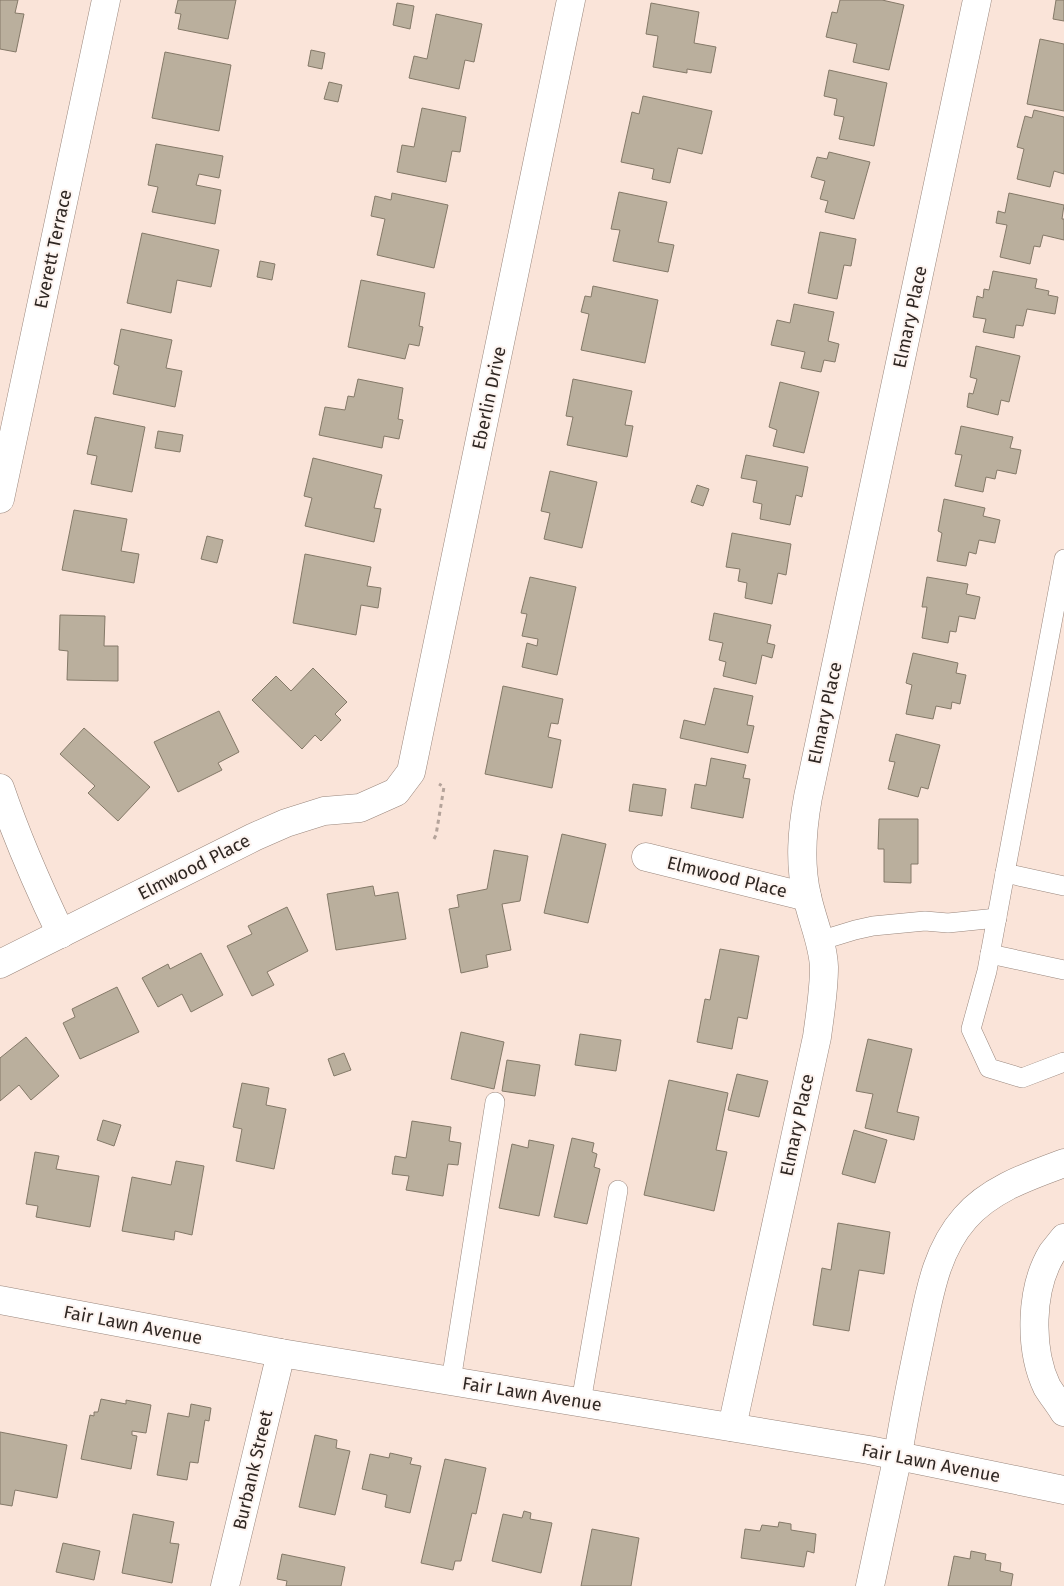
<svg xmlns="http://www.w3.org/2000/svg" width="1064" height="1586" font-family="'Fira Sans',sans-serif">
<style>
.building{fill:#baaf9d;stroke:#847968}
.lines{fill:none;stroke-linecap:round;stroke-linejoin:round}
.service-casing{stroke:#99867c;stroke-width:20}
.minor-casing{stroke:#99867c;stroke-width:29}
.secondary-casing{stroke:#99867c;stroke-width:29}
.trunk-casing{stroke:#99867c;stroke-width:29}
.path{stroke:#b4a39a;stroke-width:3;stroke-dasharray:4 4;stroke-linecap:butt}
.service{stroke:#fff;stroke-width:19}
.minor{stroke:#fff;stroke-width:28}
.secondary{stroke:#fff;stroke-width:28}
.trunk{stroke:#fff;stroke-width:28}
.labels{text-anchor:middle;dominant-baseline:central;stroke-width:4;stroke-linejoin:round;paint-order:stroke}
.street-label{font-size:18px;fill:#2f2723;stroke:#fdf4f0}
</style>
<rect width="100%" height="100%" fill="#fae4d9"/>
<g class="building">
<path d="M0,0H18L15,13L24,14L16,52L0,49Z"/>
<path d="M178,0H236L228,39L178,29L181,14L175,13Z"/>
<path d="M840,0H882L904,5L889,70L853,62L857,44L826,37L832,12L837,13Z"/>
<path d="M1056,0H1064V21L1053,19Z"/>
<path d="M397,3L414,6L410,29L393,25Z"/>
<path d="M651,3L699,12L694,43L716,47L711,73L687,69V73L653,67L658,36L646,34Z"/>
<path d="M436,14L482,24L474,62L465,60L459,89L409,78L414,56L427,59Z"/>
<path d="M1040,39L1064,44V111L1027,104Z"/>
<path d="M311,50L325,53L322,69L308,66Z"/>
<path d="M165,52L231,65L219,131L152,118Z"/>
<path d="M829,70L887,83L874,146L839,139L844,117L834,115L837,99L824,96Z"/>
<path d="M329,82L342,85L338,102L324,99Z"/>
<path d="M643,96L712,111L702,154L678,148L670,183L652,179L654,169L621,162L632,112L639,114Z"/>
<path d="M422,108L466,117L460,152L452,151L446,182L397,172L402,145L414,147Z"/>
<path d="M1034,110L1064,117V174L1054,171L1050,187L1017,179L1024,149L1017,147L1025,116L1032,118Z"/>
<path d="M156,144L223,156L219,178L199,174L196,185L221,190L215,224L152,212L158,187L148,185Z"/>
<path d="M829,152L870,162L854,219L825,212L828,201L820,199L825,181L811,177L817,157L827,159Z"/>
<path d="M619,192L667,202L658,242L674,245L668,272L613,261L620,230L611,229Z"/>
<path d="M392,193L448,205L434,268L377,255L385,219L371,216L375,196L391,200Z"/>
<path d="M1009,193L1064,205L1062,219H1064V240L1043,235L1040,247L1034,246L1030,264L1000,257L1007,225L996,223L998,211L1005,213Z"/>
<path d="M820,232L856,239L851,266L844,265L837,299L808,293Z"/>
<path d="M142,233L219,250L211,287L177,280L171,313L127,303Z"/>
<path d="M260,261L275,264L272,280L257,277Z"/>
<path d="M993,271L1037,279L1035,288L1049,291L1048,295L1058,297L1055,314L1027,309L1023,326L1016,325L1014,338L983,332L986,319L973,317L977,296L983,298L984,289L989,290Z"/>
<path d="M361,280L425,293L419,326L423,327L419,346L409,344L405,359L348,347Z"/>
<path d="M593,286L658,300L645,363L581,350L589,314L581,312L585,296L591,297Z"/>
<path d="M794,304L834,312L828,341L839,344L835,362L824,360L821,372L801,368L805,352L771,345L777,320L790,323Z"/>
<path d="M121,329L172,340L166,368L182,371L175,407L113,394L119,366L114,364Z"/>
<path d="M976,346L1020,356L1009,402L1001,400L998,415L967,407L969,393L973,394L977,379L970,377Z"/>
<path d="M358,379L403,388L398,419L403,420L399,439L384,436L382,448L319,435L325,407L345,410L348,396L354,397Z"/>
<path d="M573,379L632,391L625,425L633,426L627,457L567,445L573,417L566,416Z"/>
<path d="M780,382L819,392L804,453L773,446L777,430L769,427Z"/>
<path d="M95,417L145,427L132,492L91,484L97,456L87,454Z"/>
<path d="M961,426L1013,437L1010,448L1021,450L1016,474L997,470L995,479L986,477L983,492L955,486L962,455L955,454Z"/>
<path d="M158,431L183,435L180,452L155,448Z"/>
<path d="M746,455L808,467L802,497L796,495L790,525L760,519L762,504L753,502L757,481L741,478Z"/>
<path d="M313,458L382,475L374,508L381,509L374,542L305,526L312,498L304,496Z"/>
<path d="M550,471L597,482L582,548L544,539L550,513L541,511Z"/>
<path d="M697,485L709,489L703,506L691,502Z"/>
<path d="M944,499L985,508L983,516L1000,520L995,543L979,540L976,554L969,552L966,566L937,561L942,533L938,531Z"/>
<path d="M74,510L127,519L121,551L139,554L134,583L62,570Z"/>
<path d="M732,533L791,544L786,575L778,573L772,604L745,598L747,583L738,581L740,569L726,567Z"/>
<path d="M207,536L223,540L217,563L201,559Z"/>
<path d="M305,554L371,567L367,586L381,588L378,608L361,605L356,635L293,623Z"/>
<path d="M530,577L576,587L557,675L522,667L527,643L537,646L538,639L522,636L527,614L521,613Z"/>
<path d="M927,577L968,584L966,594L980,597L975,619L959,616L956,632L950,631L948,643L922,638L927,607H922Z"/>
<path d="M714,613L771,625L767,643L775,645L772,658L762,655L756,684L723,676L726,662L719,660L723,643L709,640Z"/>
<path d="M60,615L105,616L104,646H118V681L67,680L68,651L59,650Z"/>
<path d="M913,653L958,663L956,673L966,675L960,704L952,702L951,709L936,706L933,719L906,714L912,685L906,683Z"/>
<path d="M313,668L347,702L335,714L341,720L321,741L315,735L302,749L252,700L276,676L291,691Z"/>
<path d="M503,686L563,699L558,724L551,723L548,737L561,740L552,788L485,774Z"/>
<path d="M714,688L753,696L747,725L754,726L748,753L680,738L684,720L705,725Z"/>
<path d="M219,711L239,752L218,763L222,770L178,792L154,742Z"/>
<path d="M84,728L150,787L118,821L88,793L95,786L60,754Z"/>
<path d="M896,734L940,745L928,789L921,787L918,797L888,789L895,762L889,761Z"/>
<path d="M711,758L746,765L743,778L750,779L743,818L691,808L695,784L706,786Z"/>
<path d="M633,784L666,789L662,816L629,811Z"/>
<path d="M879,819H918V864H911V883L884,882V849H878Z"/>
<path d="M562,834L606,844L588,923L544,913Z"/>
<path d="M494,850L528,856L520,901L502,904L511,950L486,955L488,967L461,973L449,909L459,907L457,895L487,889Z"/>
<path d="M373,886L375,896L398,892L406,939L336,950L327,894Z"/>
<path d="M287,907L308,951L267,972L274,985L252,996L227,946L252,934L248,926Z"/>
<path d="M720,949L759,956L747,1019L738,1017L732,1049L697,1042L705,999L710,1000Z"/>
<path d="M201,953L223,995L191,1012L182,994L158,1007L142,978L168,964L170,969Z"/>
<path d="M117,987L139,1032L80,1059L63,1023L75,1017L72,1009Z"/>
<path d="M461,1032L504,1042L494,1089L451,1079Z"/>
<path d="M580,1034L621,1040L616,1071L575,1065Z"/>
<path d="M26,1037L59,1076L31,1100L19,1085L0,1101V1058Z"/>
<path d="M868,1039L912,1049L897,1112L919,1117L914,1140L865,1128L873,1094L856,1091Z"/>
<path d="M344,1053L351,1070L334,1076L328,1059Z"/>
<path d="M507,1060L540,1065L535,1096L502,1091Z"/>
<path d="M737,1074L768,1081L759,1117L728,1110Z"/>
<path d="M669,1080L728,1093L716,1150L727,1152L714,1211L644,1195Z"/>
<path d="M242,1083L269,1088L266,1105L286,1109L274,1169L236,1161L242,1129L233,1127Z"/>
<path d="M103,1120L121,1125L114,1146L97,1140Z"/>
<path d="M412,1121L451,1127L449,1141L461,1143L458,1165L448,1164L443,1196L406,1190L409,1176L392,1174L395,1156L406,1158Z"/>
<path d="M854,1130L887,1140L875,1183L842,1174Z"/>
<path d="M572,1138L594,1143L592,1152L597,1154L594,1167L600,1169L587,1224L554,1217Z"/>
<path d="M529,1140L554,1145L539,1216L499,1208L512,1144L528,1148Z"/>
<path d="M35,1152L59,1156L56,1169L99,1176L90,1227L36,1217L38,1206L26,1204Z"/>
<path d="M176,1161L204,1166L192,1235L175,1231L174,1240L122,1231L132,1177L171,1185Z"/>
<path d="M838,1223L890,1232L884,1274L859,1270L849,1331L813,1325L822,1268L831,1270Z"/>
<path d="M101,1399L126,1404V1400L151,1405L146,1433L132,1431V1435L137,1436L131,1469L81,1459L90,1415L94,1416V1412H98Z"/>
<path d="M191,1404L211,1408L209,1421L205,1420L198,1463L190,1462L187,1480L157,1475L168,1413L189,1417Z"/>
<path d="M0,1432L67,1445L57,1498L15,1490L12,1506L0,1504Z"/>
<path d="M315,1435L337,1440L336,1448L350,1451L335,1515L299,1507Z"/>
<path d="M390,1453L412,1458L410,1464L421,1466L410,1513L385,1507L387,1495L362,1489L370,1454L389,1458Z"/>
<path d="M445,1459L486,1468L476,1514L472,1513L461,1561H455L453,1570L421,1563Z"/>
<path d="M524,1511L531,1513L530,1519L552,1523L541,1573L492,1561L503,1514L522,1518Z"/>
<path d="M133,1514L174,1522L170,1543L179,1544L172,1583L122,1573Z"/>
<path d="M779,1522L791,1524V1530L816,1534L814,1553L807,1551L804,1567L741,1558L745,1529L760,1531L762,1525L778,1527Z"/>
<path d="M592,1529L639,1538L631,1586H581Z"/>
<path d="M63,1543L100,1551L94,1580L56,1572Z"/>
<path d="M971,1551L986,1554L985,1560L1001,1563L1000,1571L1013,1574L1011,1586H948L954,1556L970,1559Z"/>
<path d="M282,1554L345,1567L341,1586H286L287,1581L277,1579Z"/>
</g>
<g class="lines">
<defs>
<g id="service">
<path d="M1005,873L1064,559"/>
<path d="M1064,886L1005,873L987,971L971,1029L989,1068L1022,1078L1064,1062"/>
<path d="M819,941L855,930L873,926L925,921L948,923L997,918"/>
<path d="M990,954L1064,970"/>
<path d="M451,1381L495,1102"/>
<path d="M581,1402L618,1190"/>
</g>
<g id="minor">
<path d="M0,499L106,0"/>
<path d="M0,788C17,838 38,886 61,934"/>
<path d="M646,857L807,897"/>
<path d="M0,964L254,837L286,823L324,811L360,808L396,792L411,772L571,0"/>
<path d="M732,1427L817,1037C820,1014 824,991 824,967C823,943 812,920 807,896C799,863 802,830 808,797L977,0"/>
<path d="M225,1586L281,1353"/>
<path d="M870,1586L898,1455"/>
</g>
<path id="secondary" d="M0,1300L281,1353L869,1450L1064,1490"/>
<g id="trunk">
<path d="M1064,1238C1060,1243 1056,1248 1052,1253C1030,1289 1029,1349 1047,1387C1052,1395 1059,1404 1064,1412"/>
<path d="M898,1455C904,1416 912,1377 920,1339C929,1297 935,1252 965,1218C990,1189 1029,1176 1064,1163"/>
</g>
</defs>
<use href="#service" class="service-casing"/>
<use href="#minor" class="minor-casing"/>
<use href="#secondary" class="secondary-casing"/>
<use href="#trunk" class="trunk-casing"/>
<path class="path" d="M434,839L436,835L444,787L439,784"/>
<use href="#service" class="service"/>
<use href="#minor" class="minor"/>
<use href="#secondary" class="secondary"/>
<use href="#trunk" class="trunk"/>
</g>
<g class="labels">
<g class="street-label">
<text transform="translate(53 249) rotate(-78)">Everett Terrace</text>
<text transform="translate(910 317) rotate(-78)">Elmary Place</text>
<text transform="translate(489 398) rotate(-78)">Eberlin Drive</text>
<text transform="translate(825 713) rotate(-78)">Elmary Place</text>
<text transform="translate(194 867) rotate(-27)">Elmwood Place</text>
<text transform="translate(727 877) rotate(14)">Elmwood Place</text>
<text transform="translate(797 1125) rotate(-78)">Elmary Place</text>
<text transform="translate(133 1325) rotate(11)">Fair Lawn Avenue</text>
<text transform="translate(532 1394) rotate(9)">Fair Lawn Avenue</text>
<text transform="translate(931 1463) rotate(11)">Fair Lawn Avenue</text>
<text transform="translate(253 1470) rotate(-77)">Burbank Street</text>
</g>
</g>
</svg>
